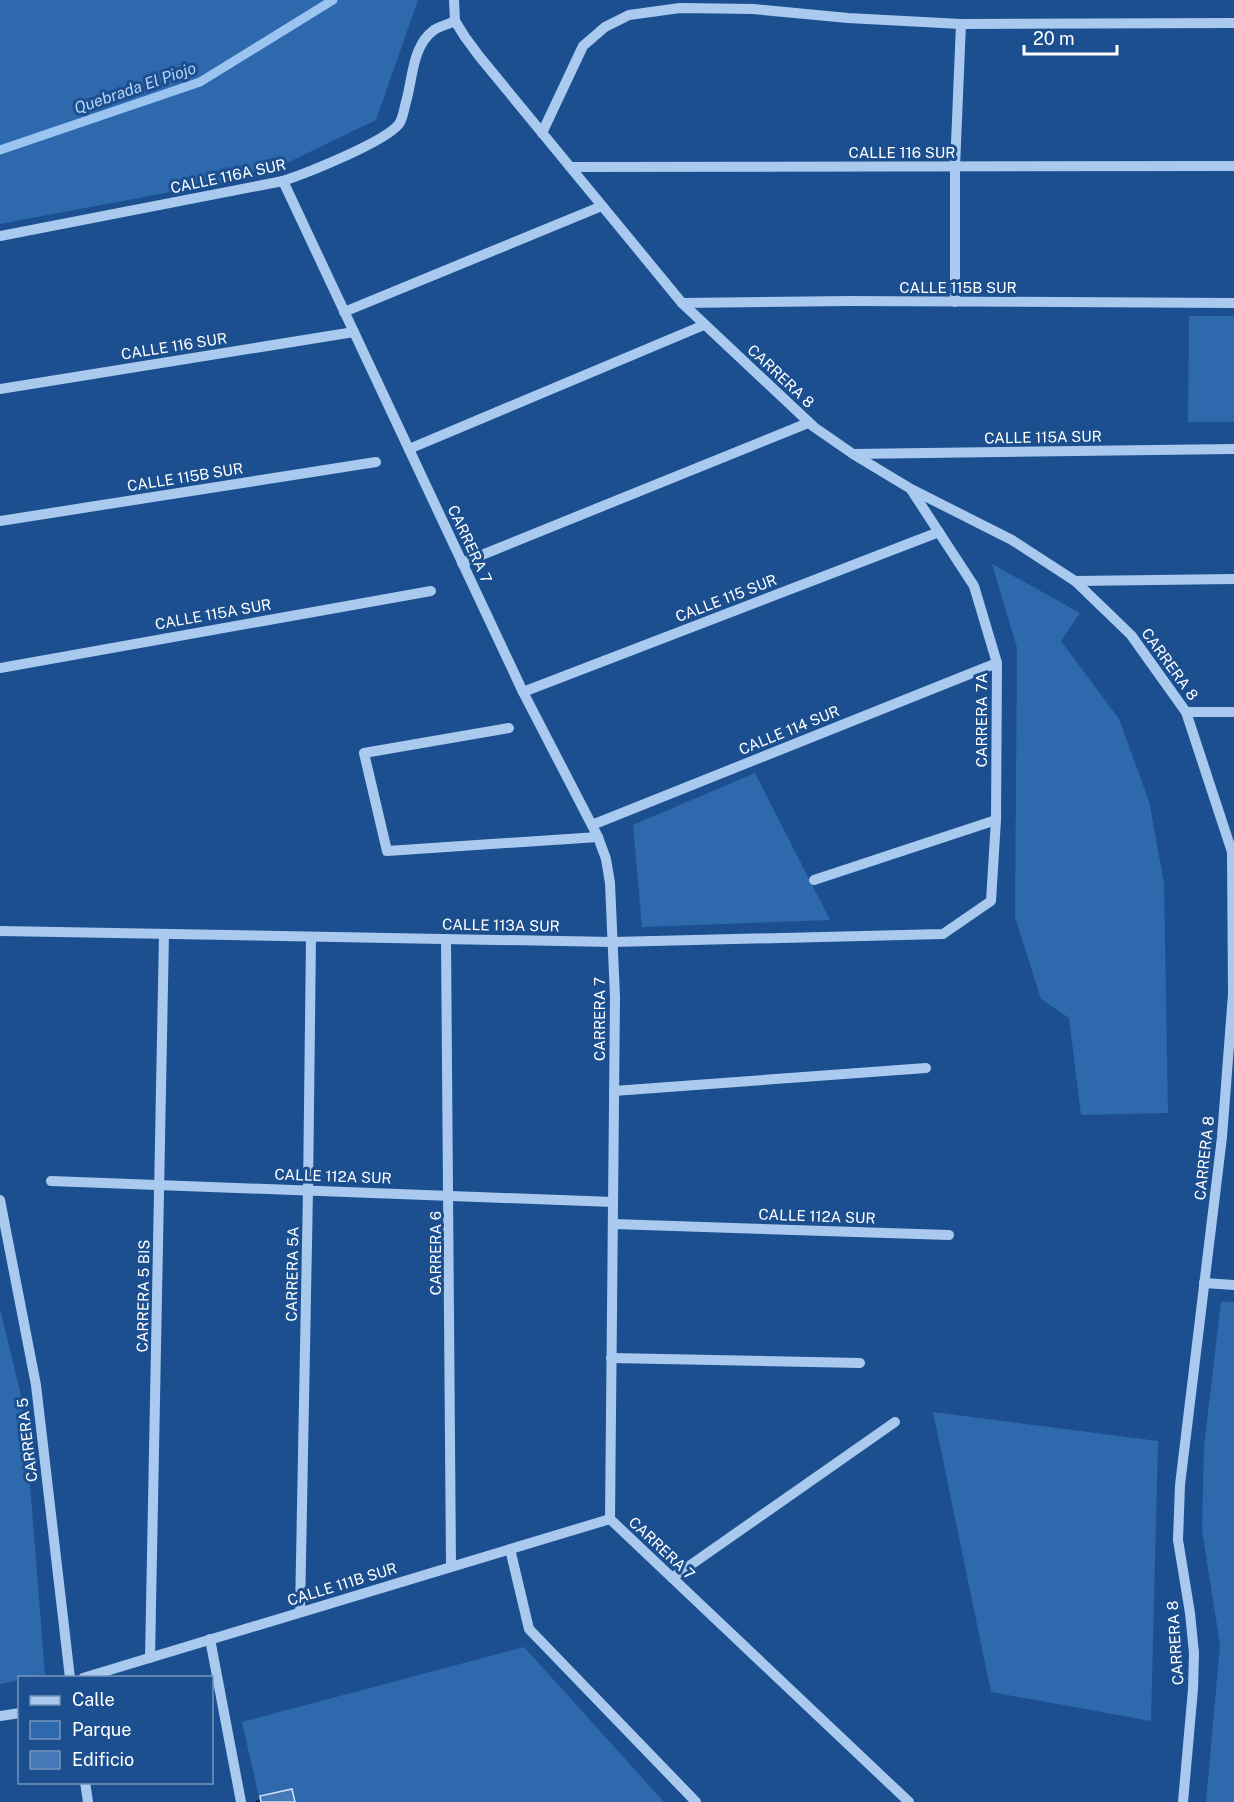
<svg xmlns="http://www.w3.org/2000/svg" width="1234" height="1802" font-family="'Public Sans',sans-serif">
<style>
.green{fill:#2e69ad}
.lines{fill:none;stroke-linecap:round;stroke-linejoin:round}
.stream{stroke:#9cc4f0;stroke-width:9}
.building{fill:#4478b7;stroke:#cfe3fa;stroke-width:1.5;filter:url(#shadow)}
.minor{stroke:#a9c9ee;stroke-width:10}
.labels{text-anchor:middle;dominant-baseline:central;stroke-width:6;stroke-linejoin:round;paint-order:stroke}
.street-label{font-size:15px;fill:#fff;stroke:#1b4f8f}
.water-label{font-size:16px;font-style:italic;fill:#b5d3f5;stroke:#1b4f8f}
</style>
<defs>
<filter id="shadow"><feDropShadow dx="-5.5" dy="5.5" stdDeviation="0" flood-color="#0009"/></filter>
</defs>
<rect width="100%" height="100%" fill="#1b4f8f"/>
<g class="green">
<path d="M0,0H418L376,120L262,175L0,224Z"/>
<path d="M1189,316H1234V422H1188Z"/>
<path d="M992,564L1080,613L1061,641L1119,719L1149,801L1164,883L1168,1113L1081,1115L1069,1018L1041,999L1015,917L1017,648Z"/>
<path d="M755,773L830,920L642,927L633,825Z"/>
<path d="M1221,1302H1234V1802H1206L1220,1645L1202,1530L1204,1446Z"/>
<path d="M0,1309L24,1408L45,1675L20,1678L19,1680L0,1684Z"/>
<path d="M933,1412L1158,1441L1151,1721L991,1692Z"/>
<path d="M524,1647L664,1802H260L242,1722Z"/>
</g>
<g class="lines">
<path class="stream" d="M0,150L200,82L333,0"/>
</g>
<path class="building" d="M292,1789L295,1802H261L260,1796Z"/>
<g class="lines">
<g class="minor">
<path d="M454,0L455,21L465,37L479,56L682,303L814,427L853,454L911,489L1012,540L1075,581L1131,635L1186,712L1232,852L1233,994L1222,1137L1180,1485L1178,1540L1190,1613L1194,1653L1193,1689L1183,1802"/>
<path d="M542,133L583,46L605,27L629,15L680,8L753,9L848,18L961,24L1234,23"/>
<path d="M570,167L1234,166"/>
<path d="M283,181L523,692L598,837L606,859L610,883L615,997L610,1519L909,1802"/>
<path d="M0,236L283,181C307,173 385,142 399,124C403,118 404,109 406,102C413,78 412,46 434,30C440,26 449,24 455,21"/>
<path d="M955,302V167L961,24"/>
<path d="M682,303L850,301L1234,303"/>
<path d="M344,312L602,206"/>
<path d="M0,389L354,332"/>
<path d="M409,449L704,325"/>
<path d="M853,454L1234,449"/>
<path d="M0,521L376,462"/>
<path d="M462,563L808,423"/>
<path d="M1075,581L1234,579"/>
<path d="M0,668L431,591"/>
<path d="M523,692L939,532"/>
<path d="M1186,712H1234"/>
<path d="M509,728L364,753L387,851L598,837"/>
<path d="M592,825L997,663"/>
<path d="M814,880L996,820"/>
<path d="M0,931L613,942L943,934L991,901L996,820L997,663L974,586L912,491"/>
<path d="M446,939L451,1566"/>
<path d="M614,1091L926,1068"/>
<path d="M51,1181L613,1202"/>
<path d="M0,1200L36,1385L70,1678"/>
<path d="M613,1224L949,1235"/>
<path d="M1204,1283L1234,1285"/>
<path d="M611,1358L860,1363"/>
<path d="M510,1549L529,1629L696,1802"/>
<path d="M672,1578L895,1422"/>
<path d="M300,1612L308,1191L311,937"/>
<path d="M210,1639L241,1802"/>
<path d="M150,1658L164,934"/>
<path d="M83,1678L610,1519"/>
<path d="M0,1716L20,1713"/>
<path d="M85,1782L88,1802"/>
</g>
</g>
<g class="labels">
<g class="street-label">
<text x="902" y="152">CALLE 116 SUR</text>
<text transform="translate(228 176) rotate(-12)">CALLE 116A SUR</text>
<text x="958" y="287">CALLE 115B SUR</text>
<text transform="translate(174 346) rotate(-9)">CALLE 116 SUR</text>
<text transform="translate(781 376) rotate(43)">CARRERA 8</text>
<text transform="translate(1043 437) rotate(-1)">CALLE 115A SUR</text>
<text transform="translate(185 477) rotate(-9)">CALLE 115B SUR</text>
<text transform="translate(470 544) rotate(65)">CARRERA 7</text>
<text transform="translate(726 598) rotate(-21)">CALLE 115 SUR</text>
<text transform="translate(213 614) rotate(-10)">CALLE 115A SUR</text>
<text transform="translate(1170 664) rotate(54)">CARRERA 8</text>
<text transform="translate(981 720) rotate(-90)">CARRERA 7A</text>
<text transform="translate(789 730) rotate(-22)">CALLE 114 SUR</text>
<text transform="translate(501 925) rotate(1)">CALLE 113A SUR</text>
<text transform="translate(599 1019) rotate(-90)">CARRERA 7</text>
<text transform="translate(1204 1158) rotate(-84)">CARRERA 8</text>
<text transform="translate(333 1176) rotate(2)">CALLE 112A SUR</text>
<text transform="translate(817 1216) rotate(2)">CALLE 112A SUR</text>
<text transform="translate(435 1253) rotate(-90)">CARRERA 6</text>
<text transform="translate(292 1274) rotate(-89)">CARRERA 5A</text>
<text transform="translate(143 1296) rotate(-89)">CARRERA 5 BIS</text>
<text transform="translate(27 1440) rotate(-97)">CARRERA 5</text>
<text transform="translate(662 1548) rotate(43)">CARRERA 7</text>
<text transform="translate(342 1584) rotate(-17)">CALLE 111B SUR</text>
<text transform="translate(1175 1643) rotate(-94)">CARRERA 8</text>
</g>
<g class="water-label">
<text transform="translate(135 88) rotate(-19)">Quebrada El Piojo</text>
</g>
</g>
<rect x="18" y="1676" width="195" height="108" fill="#1b4f8f" stroke="#7695bc" stroke-width="1.5"/>
<rect x="30" y="1696" width="30" height="9" fill="#a9c9ee" stroke="#7695bc" stroke-width="1.5"/>
<text x="72" y="1706" font-size="18" fill="#ffffff">Calle</text>
<rect x="30" y="1721" width="30" height="18" fill="#2e69ad" stroke="#7695bc" stroke-width="1.5"/>
<text x="72" y="1736" font-size="18" fill="#ffffff">Parque</text>
<rect x="30" y="1751" width="30" height="18" fill="#4478b7" stroke="#7695bc" stroke-width="1.5"/>
<text x="72" y="1766" font-size="18" fill="#ffffff">Edificio</text>
<path d="M1024 45v9h93v-9" fill="none" stroke="#ffffff" stroke-width="3"/>
<text x="1033" y="45" font-size="18" fill="#ffffff" stroke="#1b4f8f" stroke-width="4.5" paint-order="stroke">20 m</text>
</svg>
